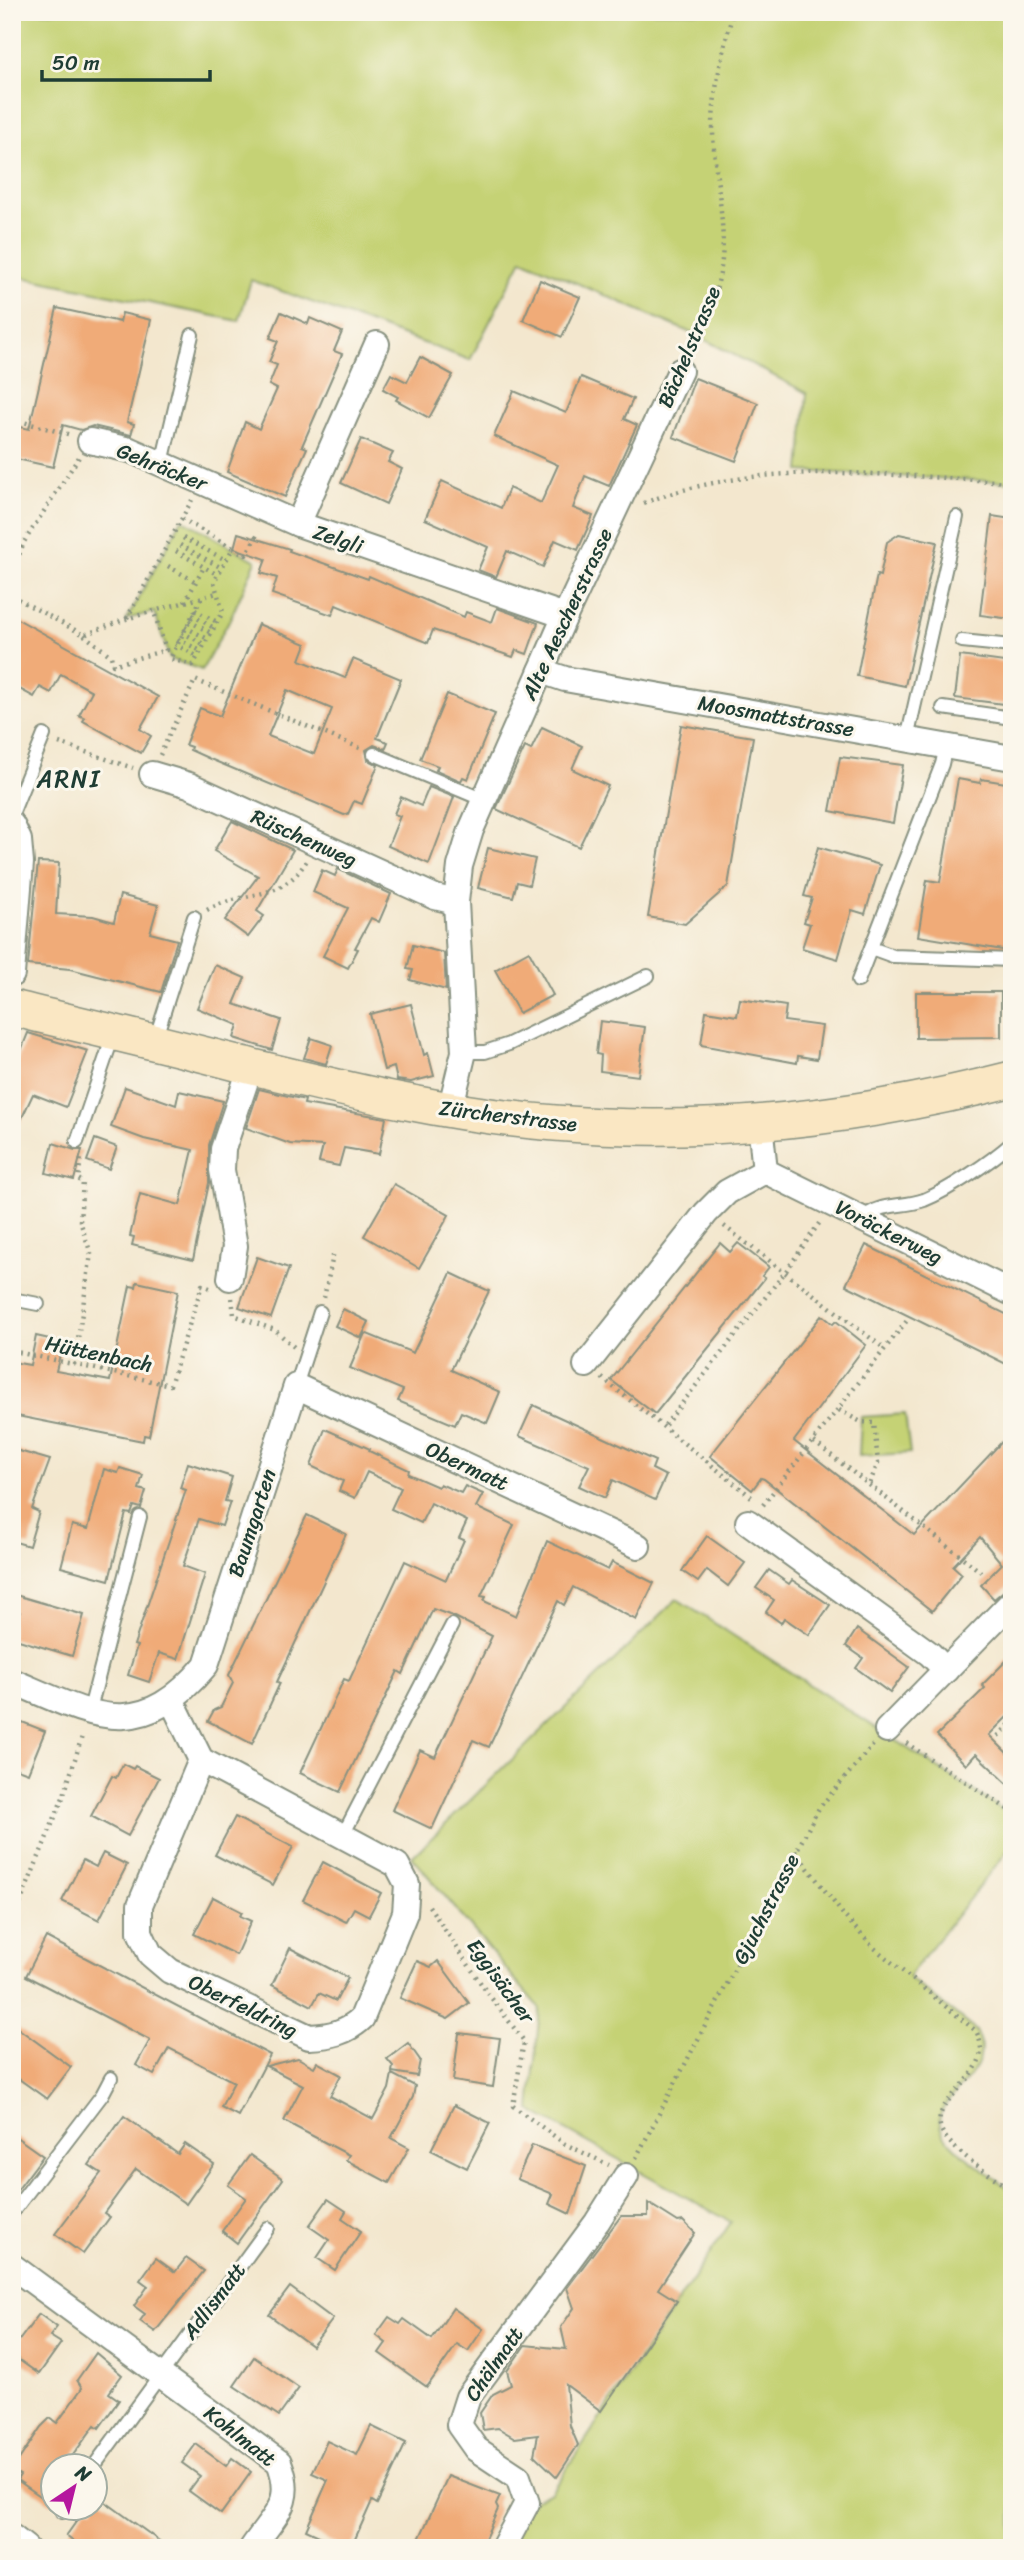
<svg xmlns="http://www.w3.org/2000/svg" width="1024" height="2560" font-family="Sriracha,sans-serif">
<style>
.green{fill:#c5d274;stroke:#728854;stroke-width:2}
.building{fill:#f0ab78;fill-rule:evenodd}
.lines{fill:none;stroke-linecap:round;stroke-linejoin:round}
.lane-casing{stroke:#899281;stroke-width:16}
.street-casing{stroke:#899281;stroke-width:28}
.secondary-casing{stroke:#899281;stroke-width:38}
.path{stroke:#899281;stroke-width:4.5;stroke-dasharray:2 5;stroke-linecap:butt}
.lane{stroke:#fff;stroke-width:12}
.street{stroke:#fff;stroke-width:24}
.secondary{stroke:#fae7c3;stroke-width:35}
.labels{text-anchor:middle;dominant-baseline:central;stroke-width:6;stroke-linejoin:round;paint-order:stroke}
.street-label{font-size:21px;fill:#1f3d34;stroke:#fbf7ec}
.quarter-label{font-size:24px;letter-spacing:2px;fill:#1f3d34;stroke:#fbf7ec}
</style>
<rect width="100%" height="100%" fill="#fbf7ec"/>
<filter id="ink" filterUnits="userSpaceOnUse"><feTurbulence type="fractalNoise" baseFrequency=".0143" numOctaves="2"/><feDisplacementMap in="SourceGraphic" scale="14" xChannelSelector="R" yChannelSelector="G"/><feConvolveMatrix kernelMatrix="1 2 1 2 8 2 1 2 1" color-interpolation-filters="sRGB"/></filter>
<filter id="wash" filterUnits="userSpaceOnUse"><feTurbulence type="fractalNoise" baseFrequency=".00686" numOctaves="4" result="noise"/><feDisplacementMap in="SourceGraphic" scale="28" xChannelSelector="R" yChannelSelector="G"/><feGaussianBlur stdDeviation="1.57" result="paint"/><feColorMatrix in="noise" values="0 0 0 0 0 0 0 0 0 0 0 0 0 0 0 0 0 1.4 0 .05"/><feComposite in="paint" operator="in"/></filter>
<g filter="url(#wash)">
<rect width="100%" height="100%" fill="#f3e7ce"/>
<g class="green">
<path d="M12,12H1012V482L800,471L807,393L698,336L522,259L470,360L251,280L239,321L12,275Z"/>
<path d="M182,519L256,561L231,617L202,670L170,659L154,612L127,619Z"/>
<path d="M905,1414L910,1453L859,1456L861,1417Z"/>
<path d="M677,1599L1012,1816V1845L908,1977L976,2031C1002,2081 914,2099 947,2139C964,2159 992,2175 1012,2191V2548H503L527,2503L551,2492L731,2222L530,2110L540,2009L412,1857Z"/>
</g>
<g id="blocks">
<g class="building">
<path d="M540,280L580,297L562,337L523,320Z"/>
<path d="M57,308L120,322L122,313L151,320L127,422L134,424L131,435L93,426L81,430L63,425L53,467L12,458V425L29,429Z"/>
<path d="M281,312L308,324L310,318L342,332L334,351L342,354L302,446L307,448L285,497L227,472L245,422L259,429L277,389L269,385L277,365L269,362L278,341L270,338Z"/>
<path d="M420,357L453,375L429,418L396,400L398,397L383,389L391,374L407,382Z"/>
<path d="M581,377L633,399L624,419L637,425L609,486L585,476L573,508L593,516L578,550L555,540L543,567L507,551L496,577L478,570L488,547L425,519L442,481L501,508L509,488L541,503L558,465L494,436L514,391L566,413Z"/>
<path d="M695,378L758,403L736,461L673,437Z"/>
<path d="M361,439L393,453L388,462L402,469L386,504L341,483Z"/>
<path d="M992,516L1012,519V619L980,615Z"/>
<path d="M238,533L290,549L289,551L368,579L369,576L464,617L466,612L492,622L497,608L538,623L527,654L516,650L513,657L433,630L428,643L336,605L332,615L272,594L277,578L261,573L266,559L234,548Z"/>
<path d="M899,534L937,542L905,686L857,676L877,575L880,576L887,542Z"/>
<path d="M12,616L158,697L140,729L151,736L141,753L83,721L85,718L79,715L92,691L61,674L51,693L40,687L34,697L12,685Z"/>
<path d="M258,624L306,644L300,660L345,678L353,659L401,679L377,738L388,742L385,749L374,745L366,750L368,760L378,765L362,804L354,801L348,814L344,815L210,759L190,750L191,747L185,745L200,708L220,716ZM287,690L332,709L314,754L268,736Z"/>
<path d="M960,656L1012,663V705L955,698Z"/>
<path d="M447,694L495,714L468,779L463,777L461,781L436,770L438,766L420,759Z"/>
<path d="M681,725L753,737L728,886L685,924L648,917Z"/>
<path d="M542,727L582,746L572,769L608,786L579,847L496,809L525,747L531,750Z"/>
<path d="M840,757L903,765L893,823L830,811Z"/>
<path d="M958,779L980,783L981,779L1006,783L1005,787L1012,789L1009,951L918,936L927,880L940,882Z"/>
<path d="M429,787L454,797L429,864L388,846L400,816L394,814L401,797L421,806Z"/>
<path d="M232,821L293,850L257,911L264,916L248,937L225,920L258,876L214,851Z"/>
<path d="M818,847L880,865L865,914L852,910L838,959L802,948L810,924L804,922L812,898L804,896Z"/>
<path d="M488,848L535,859L529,885L517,882L513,897L478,888Z"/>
<path d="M38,862L59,863L56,914L93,916L114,922L120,895L158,905L150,933L177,940L161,992L70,969L28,965Z"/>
<path d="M338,869L391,894L379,922L371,918L355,948L358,949L348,968L323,956L348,908L313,892L322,870L335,876Z"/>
<path d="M413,945L444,953L446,990L410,980L413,970L407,969Z"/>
<path d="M529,951L553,995L519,1013L495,970Z"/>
<path d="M215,965L245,978L234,1004L281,1020L272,1050L234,1038L238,1025L197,1008Z"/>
<path d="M916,992H1001V1037L916,1038Z"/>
<path d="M740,999L786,1006L784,1021L822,1026L817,1059L798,1056L797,1063L701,1045L706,1011L737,1016Z"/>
<path d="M411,1004L424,1055L428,1053L434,1076L411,1082L397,1080L394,1067L384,1070L370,1014Z"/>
<path d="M600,1021L645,1027L638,1076L600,1071L601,1055L596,1054Z"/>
<path d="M28,1033L88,1051L66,1107L33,1094L12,1139V1073Z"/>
<path d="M311,1038L332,1045L326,1064L304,1058Z"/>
<path d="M125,1087L176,1105L179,1091L223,1101L209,1145V1183L193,1260L132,1245L134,1237L130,1236L140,1194L180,1205L193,1150L144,1139L111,1127Z"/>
<path d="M259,1089L305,1100L304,1104L386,1118L379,1154L344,1148L339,1166L319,1162L323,1146L290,1144L246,1128Z"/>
<path d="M95,1139L117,1147L109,1169L87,1161Z"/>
<path d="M53,1143L75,1150H82L74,1180L46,1173Z"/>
<path d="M394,1184L449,1215L419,1268L364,1236Z"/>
<path d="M720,1243L730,1252L738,1243L769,1267L762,1276L765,1278L655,1414L611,1380Z"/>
<path d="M866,1245L1012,1317V1367L846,1285Z"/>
<path d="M257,1257L289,1268L271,1318L239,1307Z"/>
<path d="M451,1273L489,1291L451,1370L500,1392L487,1423L461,1412L455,1425L398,1401L403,1390L350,1368L365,1333L413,1353Z"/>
<path d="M137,1282L178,1291L149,1436L144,1435L143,1441L12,1415V1362L30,1365L36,1336L63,1342L56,1371L110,1381L130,1286L136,1287Z"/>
<path d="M343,1309L369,1322L361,1338L335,1326Z"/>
<path d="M822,1315L833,1324L836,1321L866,1345L794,1441L914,1535L1012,1431V1584L994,1599L981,1585L1002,1564L980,1537L953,1566L962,1574L932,1611L764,1479L761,1478L752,1490L710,1456Z"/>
<path d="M533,1405L655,1461L652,1469L666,1476L655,1500L613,1480L605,1498L579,1486L589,1466L519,1436Z"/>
<path d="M325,1429L370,1449L369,1451L409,1470L408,1474L438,1487L440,1484L461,1493L465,1486L483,1494L476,1507L514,1525L481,1596L486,1597L484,1601L516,1616L547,1541L608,1570L612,1562L654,1583L636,1620L573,1587L564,1605L558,1601L489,1747L473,1740L432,1829L392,1810L420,1750L435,1757L492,1636L455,1617L433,1609L403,1674L398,1671L340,1792L300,1773L344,1679L349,1681L405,1561L446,1580L464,1540L459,1538L467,1521L431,1503L421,1523L391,1509L401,1488L367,1472L355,1498L339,1491L343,1481L311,1466Z"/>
<path d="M12,1449L50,1460L32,1509L39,1512L29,1546L12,1541Z"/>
<path d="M188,1463L232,1477L225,1501L230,1502L222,1526L199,1519L183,1566L205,1574L178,1659L159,1653L149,1682L128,1675L137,1646L134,1645L186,1490L180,1488Z"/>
<path d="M120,1468L143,1475L139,1489L146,1491L141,1508L134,1506L131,1514L126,1513L109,1580L61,1567L72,1525L88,1529L104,1469L118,1473Z"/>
<path d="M307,1515L346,1534L277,1682L280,1683L252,1744L208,1721L214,1710L221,1707L233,1683L229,1675Z"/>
<path d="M707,1536L745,1563L728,1586L707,1570L698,1582L682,1571Z"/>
<path d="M769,1570L789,1584L792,1580L830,1605L809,1635L784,1618L781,1623L766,1612L774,1600L756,1588Z"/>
<path d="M12,1594L84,1615L72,1656L12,1638Z"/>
<path d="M857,1629L909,1667L890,1693L856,1668L863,1658L846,1646Z"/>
<path d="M1012,1655V1712L989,1735L1012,1758V1788L976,1754L966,1765L937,1735L985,1688L982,1685Z"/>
<path d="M12,1718L45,1731L28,1773L12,1767Z"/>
<path d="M123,1764L133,1769L135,1766L159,1778L128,1836L91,1816L112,1776L116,1778Z"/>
<path d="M235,1817L293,1847L273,1885L215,1855Z"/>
<path d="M103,1853L127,1865L99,1920L62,1901L83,1860L96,1867Z"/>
<path d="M323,1862L381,1893L369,1916L354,1908L346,1922L303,1900Z"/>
<path d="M213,1897L242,1912L240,1916L251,1921L236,1955L194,1934Z"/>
<path d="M46,1937L270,2055L238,2116L221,2107L234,2082L169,2048L154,2075L136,2065L150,2040L26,1976Z"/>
<path d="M290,1948L348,1978L336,2001L319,1993L312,2006L272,1985Z"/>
<path d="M417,1961L431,1967L438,1961L469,2003L448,2019L400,1998Z"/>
<path d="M12,2024L71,2067L47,2099L12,2074Z"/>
<path d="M459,2033L500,2038L493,2087L453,2081Z"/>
<path d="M408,2043L420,2060L417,2076L392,2072L393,2066L387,2059Z"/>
<path d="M298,2058L314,2067L317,2062L341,2075L330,2096L373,2119L389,2089L392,2074L415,2086L413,2097L391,2138L409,2148L389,2183L346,2160L349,2155L284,2121L303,2085L266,2066Z"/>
<path d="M454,2105L490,2123L467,2168L431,2150Z"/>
<path d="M124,2116L178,2154L185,2144L214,2164L186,2204L136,2169L104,2213L110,2217L83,2254L55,2234L101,2173L89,2165Z"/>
<path d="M12,2134L43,2156L12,2197Z"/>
<path d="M532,2145L586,2166L570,2214L549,2204L553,2194L517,2179Z"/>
<path d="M250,2155L283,2179L237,2243L222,2231L246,2198L228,2185Z"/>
<path d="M328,2199L346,2211L342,2218L361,2231L335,2270L317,2258L329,2240L309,2226Z"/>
<path d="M648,2203L678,2222L683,2221L695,2233L658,2289L677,2301L601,2411L566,2385L570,2426L578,2445L557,2477L534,2455L538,2435L515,2438L498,2428L483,2430L480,2413L493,2394L511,2385L507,2371L525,2345L566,2349L561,2327L574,2308L567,2288L621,2216H648Z"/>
<path d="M156,2258L175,2272L186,2258L204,2271L155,2332L140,2321L145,2314L134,2306L148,2286L140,2280Z"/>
<path d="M290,2287L333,2319L312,2346L269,2315Z"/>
<path d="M453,2308L483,2329L468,2351L457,2344L427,2387L379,2353L386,2343L376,2335L389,2317L400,2324L404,2319L432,2339Z"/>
<path d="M39,2314L57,2327L50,2336L61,2343L39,2374L12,2355V2350Z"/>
<path d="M96,2353L122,2375L109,2393L119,2400L99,2428L95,2425L65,2466H52V2504L17,2480L20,2475L12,2470L41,2427L50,2418L57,2423L82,2388L77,2380Z"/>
<path d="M254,2357L299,2388L279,2416L234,2386Z"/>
<path d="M371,2426L406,2443L377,2504L372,2501L351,2548H345L306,2530L328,2480L312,2473L327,2441L357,2455Z"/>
<path d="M196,2444L226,2466L232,2458L251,2472L221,2514L189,2491L200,2476L182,2463Z"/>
<path d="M448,2476L500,2496L496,2505L498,2509L481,2548H415Z"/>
<path d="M96,2495L169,2548H82L66,2536L86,2508H94Z"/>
</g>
</g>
</g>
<g filter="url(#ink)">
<use href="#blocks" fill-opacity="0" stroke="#899281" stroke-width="2"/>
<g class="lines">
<defs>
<g id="lane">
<path d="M162,463L192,335"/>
<path d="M962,641L1012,646"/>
<path d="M943,708L1012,718"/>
<path d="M907,739L957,517"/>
<path d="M374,754L484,800"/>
<path d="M12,814L44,735"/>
<path d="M871,948L893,956L1012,960"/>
<path d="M858,981L942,764L946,746"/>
<path d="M155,1040L194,917"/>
<path d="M464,1052H485L509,1044L648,976"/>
<path d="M77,1142L114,1033"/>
<path d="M862,1219C879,1202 902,1208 924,1200C951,1189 990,1162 1012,1143"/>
<path d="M12,1299L38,1304"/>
<path d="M296,1386L320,1312"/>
<path d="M89,1713L140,1517"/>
<path d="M343,1835L452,1625"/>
<path d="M12,2213L102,2095L111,2078"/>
<path d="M94,2466L268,2228"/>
<path d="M62,2512L65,2508"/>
</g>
<g id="street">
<path d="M377,344L298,524L565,616"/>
<path d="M90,441L130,450L298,524"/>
<path d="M541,671L565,679L1012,758"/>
<path d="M152,774L189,785L435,897L456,902"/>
<path d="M12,825L19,840L21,863L12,974"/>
<path d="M450,1110L464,1052L456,902L460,866L471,830L565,616L680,371"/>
<path d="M760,1123L765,1171L1012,1293"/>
<path d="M230,1278L235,1246L222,1170L223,1149L251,1066"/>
<path d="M586,1365L706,1213L727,1192L765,1171"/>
<path d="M748,1522L930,1654L946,1670"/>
<path d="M12,1681C94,1716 139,1745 206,1665L296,1386L638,1546"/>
<path d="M172,1701L201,1760L140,1905V1932L150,1954L170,1971L309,2037C330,2036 346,2033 362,2018L405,1913L407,1884L397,1865L201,1760"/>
<path d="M887,1730L1012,1602"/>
<path d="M12,2266L279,2462C295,2503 275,2514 252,2548"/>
<path d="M12,2537L26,2548"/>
<path d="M503,2548L527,2503L518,2477L476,2449L459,2425L468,2397L597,2222L626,2176"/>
</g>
<path id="secondary" d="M12,1008C86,1026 160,1043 233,1062C340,1088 446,1115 555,1123C708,1136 864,1117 1012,1079"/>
</defs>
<use href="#lane" class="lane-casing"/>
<use href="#street" class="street-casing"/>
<use href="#secondary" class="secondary-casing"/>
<g class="path">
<path d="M689,353C702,328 715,300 720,273C729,229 713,173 713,128C713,89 723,50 733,12"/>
<path d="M12,419L71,435"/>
<path d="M644,503C762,457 888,476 1012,482"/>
<path d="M182,519L233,548L214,582L223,612L193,665L170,659L202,597"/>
<path d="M183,538L226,560"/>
<path d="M180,545L222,568"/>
<path d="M233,548L246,555L259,531"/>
<path d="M176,551L218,575"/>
<path d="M168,566L196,582"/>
<path d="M12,574L24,542L79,457"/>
<path d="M12,596L84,635L126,619L217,593"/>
<path d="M185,602L204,567"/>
<path d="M195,610L217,622"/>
<path d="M192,615L214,628"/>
<path d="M127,618L192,500"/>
<path d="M189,621L211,633"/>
<path d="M185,627L208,639"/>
<path d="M182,632L205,645"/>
<path d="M84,635L111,656L113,665L166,650L154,612"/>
<path d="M178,639L201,651"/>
<path d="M175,644L198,657"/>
<path d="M59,743L133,768"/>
<path d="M160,755L195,680L360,748"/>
<path d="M207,910C245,889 282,903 307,860"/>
<path d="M724,1226L885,1349"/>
<path d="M232,1298L234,1315L275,1330L294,1347"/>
<path d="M324,1298L334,1251"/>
<path d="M12,1351L170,1385L202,1285L212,1289"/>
<path d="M74,1365L91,1254L80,1221L83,1182L78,1179L81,1158"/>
<path d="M602,1378L754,1499"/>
<path d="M839,1410L861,1422L874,1423L878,1463L869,1485"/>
<path d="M665,1425L786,1271L820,1222"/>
<path d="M814,1442L981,1572"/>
<path d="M763,1505L909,1318"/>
<path d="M12,1633L20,1608"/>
<path d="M998,1736L1012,1722"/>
<path d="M906,1743L1012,1812"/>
<path d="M795,1851L845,1917L873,1947L976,2031C1002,2081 914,2099 947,2139C964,2159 992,2175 1012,2191"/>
<path d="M429,1906L486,1991L524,2041L513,2106L565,2144L609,2165"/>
<path d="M12,1923L64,1795L83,1733"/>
<path d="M636,2158L819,1808L873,1745"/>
</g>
<use href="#lane" class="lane"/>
<use href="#street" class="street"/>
<use href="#secondary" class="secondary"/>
</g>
</g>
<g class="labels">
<g class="street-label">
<text transform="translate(689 347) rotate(-67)">Bächelstrasse</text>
<text transform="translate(162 467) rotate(22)">Gehräcker</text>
<text transform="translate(338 539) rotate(19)">Zelgli</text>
<text transform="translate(567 614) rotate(-65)">Alte Aescherstrasse</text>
<text transform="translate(776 716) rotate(10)">Moosmattstrasse</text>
<text transform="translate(304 838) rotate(24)">Rüschenweg</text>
<text transform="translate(508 1116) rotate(7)">Zürcherstrasse</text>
<text transform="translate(889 1232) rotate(27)">Voräckerweg</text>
<text transform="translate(99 1354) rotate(12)">Hüttenbach</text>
<text transform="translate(467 1466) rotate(25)">Obermatt</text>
<text transform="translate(252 1523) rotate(-72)">Baumgarten</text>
<text transform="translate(766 1909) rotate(-63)">Gjuchstrasse</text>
<text transform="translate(501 1981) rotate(54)">Eggisächer</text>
<text transform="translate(243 2006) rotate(26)">Oberfeldring</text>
<text transform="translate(214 2301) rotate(-53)">Adlismatt</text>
<text transform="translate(494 2364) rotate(-55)">Chälmatt</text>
<text transform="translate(240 2436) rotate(38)">Kohlmatt</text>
</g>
<g class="quarter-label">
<text x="69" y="779">ARNI</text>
</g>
</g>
<rect width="1024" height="2560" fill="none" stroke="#fbf7ec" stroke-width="42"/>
<g transform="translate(74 2487) rotate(35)"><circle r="33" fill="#fbf7ec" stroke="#a3ada2" stroke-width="2"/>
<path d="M0-5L12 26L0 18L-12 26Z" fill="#b5179e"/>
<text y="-10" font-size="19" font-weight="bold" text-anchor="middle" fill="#1f3d34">N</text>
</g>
<path d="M42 70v10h168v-10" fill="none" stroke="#1f3d34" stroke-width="3.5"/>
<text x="52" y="70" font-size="21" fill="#1f3d34" stroke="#fbf7ec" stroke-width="5" paint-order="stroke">50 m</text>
</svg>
